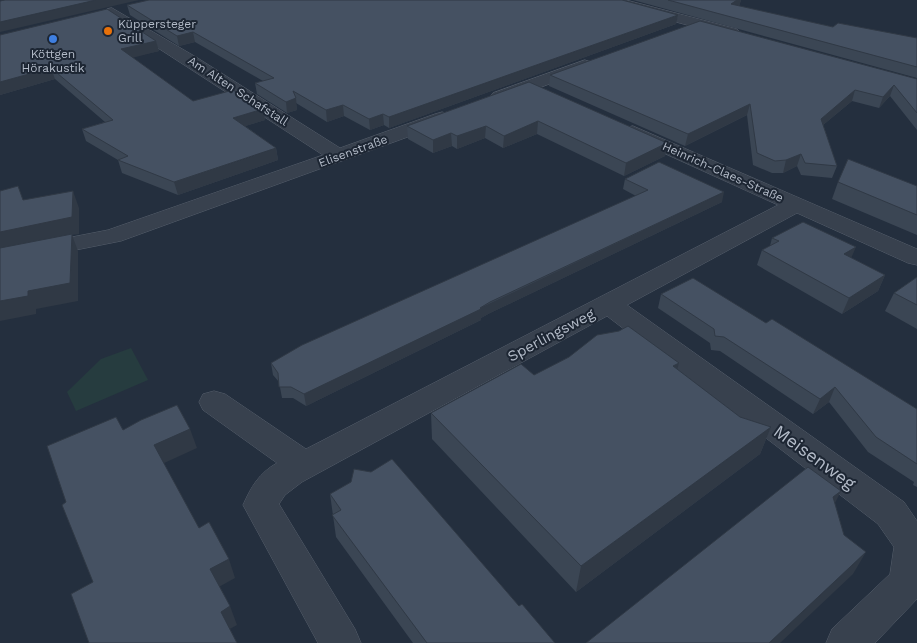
<svg xmlns="http://www.w3.org/2000/svg" width="917" height="643" font-family="'Work Sans',sans-serif">
<style>
.green{fill:#263c3f}
.lines{fill:none;stroke-linecap:round;stroke-linejoin:round}
.minor-casing{stroke:#565f6c;stroke-width:1}
.minor{fill:#38414e;fill-rule:evenodd}
.wall{fill:#3b4654}
.shaded-wall{fill:#303945}
.building{fill:#455162;stroke:#303945}
.food-dot{fill:#e8710a;stroke:#1d2633;stroke-width:2}
.shop-dot{fill:#3f7fe0;stroke:#1d2633;stroke-width:2}
.labels{text-anchor:middle;dominant-baseline:central;stroke-width:4;stroke-linejoin:round;paint-order:stroke}
.far-poi-label{font-size:12px;fill:#b4bcc9;stroke:#1d2633;text-anchor:start}
.far-street-label{font-size:12px;fill:#b4bcc9;stroke:#1d2633}
.street-label{font-size:15px;fill:#b4bcc9;stroke:#1d2633}
.near-street-label{font-size:18px;fill:#b4bcc9;stroke:#1d2633}
</style>
<rect width="100%" height="100%" fill="#242f3e"/>
<path class="green" d="M131,348L148,380L76,411L67,392L101,359Z"/>
<g class="lines">
<defs>
<g id="minor">
<path d="M603,0H626L737,29L740,32L737,35L732,37L605,3Z"/>
<path d="M112,8L196,57L340,148L435,114L442,112L449,114L451,118L449,122L121,241L0,265V251L108,230L323,155L107,15L105,12L107,9Z"/>
<path d="M585,60L591,62L593,65L591,68L505,101L499,102L493,101L490,97L493,93Z"/>
<path d="M633,126L917,249V265L908,263L797,213L627,305L904,502L917,521V599L875,643H826L832,629L890,574L894,547L878,524L607,316L302,482L285,495L279,504L355,629L361,643H318L243,505C251,487 259,473 277,463L203,410L199,402L203,394L214,391L225,394L306,449L778,205L626,136L623,132L626,128Z"/>
</g>
</defs>
<use href="#minor" class="minor-casing"/>
<use href="#minor" class="minor"/>
</g>
<g class="wall">
<path d="M633,0H741L739,6L833,27L917,38V78Z"/>
<path d="M127,5L678,15L676,24L389,128L384,125L370,130L344,116L327,122L296,103L297,110L287,113L257,94L255,83L263,81L195,42L179,46L130,15Z"/>
<path d="M0,35L156,41L159,51L132,57L193,101L263,109L265,120L245,126L276,148L278,160L178,195L122,173L118,160L86,141L82,129L105,122L55,79L0,95Z"/>
<path d="M550,75L917,79V130L890,96L879,108L852,101L823,125L837,166L832,178L801,175L797,166L783,173H772L753,165L747,115L685,146L549,86Z"/>
<path d="M529,82L667,143L665,156L624,176L537,134L503,148L485,138L457,149L452,146L433,153L408,139L407,126Z"/>
<path d="M625,179L722,202L490,313L481,318V320L306,406L293,398H282L279,382L273,375L271,363L636,196L623,189Z"/>
<path d="M838,182L917,186V235L832,199Z"/>
<path d="M772,238L851,258L885,275L878,291L842,314L757,265L762,250L770,246Z"/>
<path d="M917,277V329L885,311L894,293Z"/>
<path d="M661,294L766,323L917,409V487L913,485L914,482L868,452L829,402L813,414L720,351L711,350L710,343L658,308Z"/>
<path d="M679,363L677,369L740,417L771,427L760,454L576,592L432,439L431,413Z"/>
<path d="M330,494L519,606L555,643H413L336,537Z"/>
</g>
<g class="shaded-wall">
<path d="M96,0H139L0,32V22Z"/>
<path d="M731,0H741L739,7L729,14Z"/>
<path d="M678,15L676,24L389,128V117Z"/>
<path d="M193,32L195,42L179,46L177,36Z"/>
<path d="M156,41L159,51L124,60L121,49Z"/>
<path d="M51,68L55,79L0,95V82Z"/>
<path d="M894,85L890,96L879,108L883,97Z"/>
<path d="M855,90L852,101L817,130L821,119Z"/>
<path d="M296,98L297,110L287,113L286,102Z"/>
<path d="M750,104L747,115L685,146L688,134Z"/>
<path d="M343,105L344,116L327,122L326,110Z"/>
<path d="M263,109L265,120L236,129L233,118Z"/>
<path d="M383,114L384,125L370,130L369,119Z"/>
<path d="M538,121L537,134L503,148L504,136Z"/>
<path d="M486,126L485,138L457,149V136Z"/>
<path d="M451,133L452,146L433,153V140Z"/>
<path d="M667,143L665,156L624,176L626,163Z"/>
<path d="M276,148L278,160L178,195L174,182Z"/>
<path d="M801,154L797,166L783,173L786,160Z"/>
<path d="M73,191L79,208V234L72,235L78,251V301L36,309V314L0,321V232Z"/>
<path d="M724,192L722,202L490,313L481,318V320L306,406L304,394L480,308Z"/>
<path d="M856,247L849,263L844,254Z"/>
<path d="M885,275L878,291L842,314L849,298Z"/>
<path d="M679,363L672,389L673,366Z"/>
<path d="M835,387L829,402L813,414L820,399Z"/>
<path d="M771,427L760,454L576,592L581,566Z"/>
<path d="M190,429L197,448L162,464L154,445Z"/>
<path d="M841,491L830,513L833,497Z"/>
<path d="M866,552L853,574L780,643H769Z"/>
<path d="M229,559L235,578L217,588L210,569Z"/>
<path d="M230,606L237,625L228,630L221,612Z"/>
</g>
<g class="building">
<path d="M5,0H96L0,22V1Z"/>
<path d="M149,0H622L678,15L389,117L383,114L369,119L343,105L326,110L293,91L296,98L286,102L255,83L274,78L193,32L177,36L127,5Z"/>
<path d="M668,0H737L731,4L833,27L838,23L917,38V67Z"/>
<path d="M107,9L156,41L121,49L193,101L233,90L263,109L233,118L276,148L174,182L118,160L128,156L82,129L113,120L51,68L0,82V35Z"/>
<path d="M700,21L917,79V113L894,85L883,97L855,90L821,119L837,166L805,163L801,154L786,160L775,161L757,153L750,104L688,134L550,75Z"/>
<path d="M529,82L667,143L626,163L538,121L504,136L486,126L457,136L451,133L433,140L407,126Z"/>
<path d="M848,159L917,186V215L838,182Z"/>
<path d="M659,162L724,192L490,302L480,308L481,309L304,394L291,387H279L278,373L271,363L302,345L648,190L625,179Z"/>
<path d="M18,186L23,200L73,191L72,217L0,232V191Z"/>
<path d="M803,222L856,247L844,254L885,275L849,298L762,250L779,241L772,238Z"/>
<path d="M72,234L70,283L28,291V296L0,301V248Z"/>
<path d="M917,277V305L894,293Z"/>
<path d="M693,278L766,323L772,319L917,409V464L876,437L835,387L820,399L724,337L715,336L714,329L661,294Z"/>
<path d="M628,326L679,363L673,366L740,417L771,427L581,566L431,413L521,364L534,375L569,357L597,335L619,331Z"/>
<path d="M177,405L190,429L154,445L199,528L209,522L229,559L210,569L230,606L221,612L237,643H89L71,594L93,582L62,505L66,502L47,446L116,417L123,430L141,420Z"/>
<path d="M392,459L519,606L522,604L555,643H427L332,515L341,510L330,494L351,482L354,469L371,472Z"/>
<path d="M808,467L841,491L833,497L844,535L866,552L769,643H586Z"/>
</g>
<circle class="food-dot" cx="108" cy="31" r="5"/>
<circle class="shop-dot" cx="53" cy="39" r="5"/>
<g class="labels">
<g class="far-poi-label">
<text x="118" y="24">Küppersteger<tspan x="118" dy="14">Grill</tspan></text>
<text x="53" y="54" text-anchor="middle">Köttgen<tspan x="53" dy="14">Hörakustik</tspan></text>
</g>
<g class="far-street-label">
<text transform="translate(238 91) rotate(33)">Am Alten Schafstall</text>
<text transform="translate(353 151) rotate(-20)">Elisenstraße</text>
<text transform="translate(723 172) rotate(24)">Heinrich-Claes-Straße</text>
</g>
<g class="street-label">
<text transform="translate(551 335) rotate(-28)">Sperlingsweg</text>
</g>
<g class="near-street-label">
<text transform="translate(815 457) rotate(36)">Meisenweg</text>
</g>
</g>
</svg>
